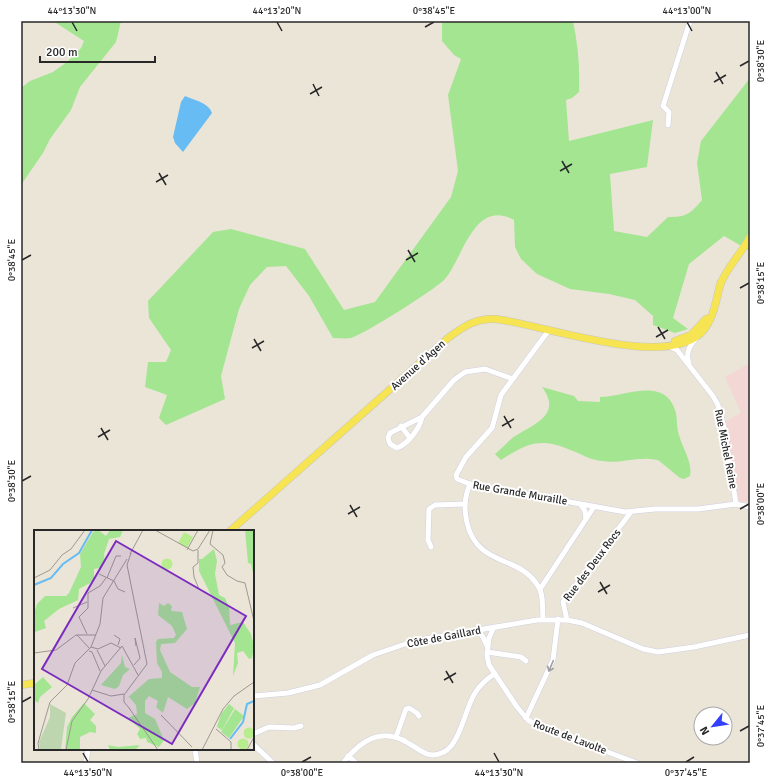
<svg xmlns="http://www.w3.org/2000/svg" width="771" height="784" font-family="Signika,sans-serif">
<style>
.medical{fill:#f3d7d5}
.green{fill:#a4e592}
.water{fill:#66bcf3}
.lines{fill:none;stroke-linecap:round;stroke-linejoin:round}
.minor-casing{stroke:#cecfe2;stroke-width:6}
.major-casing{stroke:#c7c7c7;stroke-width:8}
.minor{stroke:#fff;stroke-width:5}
.major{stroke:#f6e453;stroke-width:7}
.oneway{stroke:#9e9e9e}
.ticks{fill:none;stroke:#282828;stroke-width:1.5}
.labels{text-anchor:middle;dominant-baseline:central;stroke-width:4;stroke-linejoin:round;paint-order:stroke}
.street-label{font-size:11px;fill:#282828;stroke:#fff}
.inset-river{fill:none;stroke:#66bcf3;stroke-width:2}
.inset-road{fill:none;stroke:#9d9992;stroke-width:1}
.view{fill:#7b2cbf;fill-opacity:0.15;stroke:#7b2cbf;stroke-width:2}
.inset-edge{fill:none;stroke:#282828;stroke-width:2}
.neatline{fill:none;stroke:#282828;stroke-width:1.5}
.ticks-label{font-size:10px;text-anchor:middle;fill:#282828}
</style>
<rect width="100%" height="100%" fill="#ebe5d8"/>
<path class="medical" d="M750,363V501L739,502L732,469L726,421L741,413L725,377Z"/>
<g class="green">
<path d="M53,21H121L116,42L80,87L71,110L50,139L43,153L21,185V88L30,81L53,72L67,62L81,48L84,41Z"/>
<path d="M454,21H573C578,44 580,68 579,92L572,98L566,100L569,141L653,120L647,167L610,174L614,231L647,237L668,217C687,217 690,214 702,200L697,163L701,141L750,78V251L724,236L689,264L673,318L688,329L675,333L653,325V316L635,300L609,294L570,289L537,274L521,259L515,247L514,220C474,198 463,258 445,279C436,289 363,335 351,338C346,339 339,338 333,338L309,296L286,266L267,267L250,285L239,309L221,376L225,399L166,425L159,418L167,395L145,387L148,362H166L171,350L149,318L148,301L213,232L231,229L305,249L344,310L375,302L451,197L458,171L448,95L461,59L454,55L442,41V23Z"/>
<path d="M542,387L574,396L578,401L600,402V397C624,397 664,376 675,410C678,418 676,427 679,435C682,447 693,463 690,476L684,479L680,478L658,460L651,459C635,457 618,464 602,461C591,460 583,455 573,451C541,437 529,442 501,460L495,454C501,449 506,444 511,439C530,425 564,417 542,387Z"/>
</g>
<path class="water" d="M185,96C194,100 209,103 212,113L183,152L175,143L173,137L181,102Z"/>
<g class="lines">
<defs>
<g id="minor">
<path d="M668,125L669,112L663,106L690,21"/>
<path d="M549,330L501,395L492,428L466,457L456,475L457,479L470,484L625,512L655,509H698L736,504"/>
<path d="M671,347L677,350L713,396L718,405L724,428L736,504"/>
<path d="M689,363C685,353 690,345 697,337"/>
<path d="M422,417C420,428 408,444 397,448L390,444L388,438L390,433L422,417L454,380L465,372L485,369L513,379"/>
<path d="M401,426L410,438"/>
<path d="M470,484C464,498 464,509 467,523C478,568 519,554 538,586C544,594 542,609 543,619"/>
<path d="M736,504L750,507"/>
<path d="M581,505L585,511L586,519"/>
<path d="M431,547L428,540L429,509L435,505L465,504"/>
<path d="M540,589L594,507"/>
<path d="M567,620L563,602L631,512"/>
<path d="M494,627L489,638L487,656L489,665L517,707L528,720L538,726L637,763"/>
<path d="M478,630L483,637L487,646"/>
<path d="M487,652L521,657L526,661"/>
<path d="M253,696L288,693L320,685L373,655L414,641L537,620H567L582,623L643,649L658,652L694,647L750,635"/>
<path d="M526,718L553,660L558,619"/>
<path d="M253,734L269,727L294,728L301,726"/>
<path d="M396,737L406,709L409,708L417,713L419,716"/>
<path d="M253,744L273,763"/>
<path d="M195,749L197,763"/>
<path d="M348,756L356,763"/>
<path d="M86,763L88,749"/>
<path d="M343,763C360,741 381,726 408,743C421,750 428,760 444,752C460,744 465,709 475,693C479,686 487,679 494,674"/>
</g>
<g id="major">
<path d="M720,285C727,267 741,254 750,237"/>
<path d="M675,341L691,335L706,319"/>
<path d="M230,531L448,338C464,326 476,318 496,319C544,325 663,369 701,333C714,320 716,299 721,282"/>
<path d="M21,685L35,683"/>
</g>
</defs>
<use href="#minor" class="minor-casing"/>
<use href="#major" class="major-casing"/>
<use href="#minor" class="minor"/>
<use href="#major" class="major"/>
</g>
<defs><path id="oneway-shaft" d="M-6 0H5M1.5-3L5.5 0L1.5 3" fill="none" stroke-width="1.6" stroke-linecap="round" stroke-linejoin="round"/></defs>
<use class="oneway" href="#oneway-shaft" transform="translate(551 666) rotate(113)"/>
<path class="ticks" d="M72,22L77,31M277,22L282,31M687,22L692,31M425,27L434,22M740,66L749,61M716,72L723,84M714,82L726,75M313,84L319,96M310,94L322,87M562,161L569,173M560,171L572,164M159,173L166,185M156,182L168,175M408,250L415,262M22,260L31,255M406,260L418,253M740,288L749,283M658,327L665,339M656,337L668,330M254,339L261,351M252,348L264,341M504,416L511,428M502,426L514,419M101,428L108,440M98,437L110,430M22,481L31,476M350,505L357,517M740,509L749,504M348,514L360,507M600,582L607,594M598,592L610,585M446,671L453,683M444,680L456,673M22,702L31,697M740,731L749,726M83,753L88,762M494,753L499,762M302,762L311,757M686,762L694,757"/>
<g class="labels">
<g class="street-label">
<text transform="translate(418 365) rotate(-42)">Avenue d'Agen</text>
<text transform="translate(726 449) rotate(79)">Rue Michel Reine</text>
<text transform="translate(520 493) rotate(10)">Rue Grande Muraille</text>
<text transform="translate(592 565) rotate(-53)">Rue des Deux Rocs</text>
<text transform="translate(444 637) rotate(-11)">Côte de Gaillard</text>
<text transform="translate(570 737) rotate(21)">Route de Lavolte</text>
</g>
</g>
<g transform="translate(34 530)">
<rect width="220" height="220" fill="#ebe5d8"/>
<path d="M64,0L72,6L76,0H89L86,7L75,9L70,24L71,32L66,38L60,39V48L56,53L45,59L44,70L25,79L10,91L12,98L1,102L0,83L3,74L11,66H32L35,63L47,37L46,24L59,2ZM211,0H220V48L217,34L214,33ZM180,19L183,31L181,44L185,65L191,68L195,77L196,95L209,92L217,104L220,116L218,128L215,129L209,121L203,123L204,133L199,146L201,113L165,41V29H168ZM125,73L130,76L134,73L138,76L137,81L148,82L153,99L141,113L127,114L126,120L136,142L158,157H166L161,173L153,179L134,167L129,183L122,177L124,171L115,166L111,171V183L121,189L130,210L125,217L113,212L112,208L106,209L103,204L106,199L94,188L103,184L102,175L95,167L92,169L115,149L128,148V142L123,133L122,112L124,109L140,108L142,105L138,96L124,85ZM88,125L91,137L96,139L89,145L85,156L81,159L67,155L87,133ZM9,147L18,157L6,167L4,173L0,170V155ZM50,173L61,184L56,190L62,196V203L56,202L46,207V220H31L33,197L38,187ZM195,174L200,178L188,200L183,197L187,184ZM201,179L210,186L195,208L187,202ZM74,215L84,217L106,215L101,220H76Z" fill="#a4e592"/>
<path d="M16,174L32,183L27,219L6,220L5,212L16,187Z" fill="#bdd6af"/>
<path d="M150,2L159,7L153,18L144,13ZM127.5 34a5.5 5.5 0 1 1 11 0a5.5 5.5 0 1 1-11 0ZM209.5 203a5.5 5.5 0 1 1 11 0a5.5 5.5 0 1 1-11 0ZM203.5 214a5.5 5.5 0 1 1 11 0a5.5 5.5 0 1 1-11 0Z" fill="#b8ed8d"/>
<path class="inset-river" d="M0,55L17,48L29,34L45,23L58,0M196,209L209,192L213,174L220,171"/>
<path class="inset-road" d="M121,0L159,21L164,19L176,0M179,0L176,14L189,25L191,33L188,37L193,45L203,51L211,53L220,91M153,20L164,0M164,20V33L159,37L160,47L165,59L174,64M96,24L109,0M65,44L80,51M0,48L16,40L28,25L37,19L51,0M73,48L82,26H87M80,51L84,59L91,62M39,78L53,72M53,104L45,87L54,78V63L66,56L72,48M43,105L56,119M80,105L86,109L84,115M57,117L64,119L77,113L87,118M63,120L71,136M55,121L58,122L66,141M0,123L22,120L42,105H62M100,135L106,128L101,108L102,116M58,160L77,166L90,164M95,178L124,220M96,179L90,172V165L113,134L93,35L97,23M127,185L158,217M182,199L197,212V220M5,220L4,213L16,172L33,155L41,133L57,117L66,94L69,68L93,29M32,220L38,191L54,169L67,141L88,116L104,145M168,220L189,179L200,166L220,152M213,220L220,207"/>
<path class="view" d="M82,11L212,86L138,214L8,139Z"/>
<rect width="220" height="220" class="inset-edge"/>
</g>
<rect width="771" height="784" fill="none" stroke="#ffffff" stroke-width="44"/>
<g transform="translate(713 726) rotate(240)"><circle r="19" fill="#ffffff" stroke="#a9a9a9"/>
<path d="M0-3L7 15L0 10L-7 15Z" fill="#323fff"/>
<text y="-6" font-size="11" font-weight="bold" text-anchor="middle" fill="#282828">N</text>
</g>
<path d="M40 56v6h115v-6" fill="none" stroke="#282828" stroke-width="2"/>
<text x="46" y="56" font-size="12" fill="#282828" stroke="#ffffff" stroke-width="3" paint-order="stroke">200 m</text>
<rect x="22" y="22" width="727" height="740" class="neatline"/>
<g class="ticks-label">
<text x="72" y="14">44°13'30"N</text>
<text x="277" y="14">44°13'20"N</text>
<text x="434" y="14">0°38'45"E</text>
<text x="687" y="14">44°13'00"N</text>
<text transform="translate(760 61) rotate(-90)" y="4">0°38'30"E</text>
<text transform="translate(11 260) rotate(-90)" y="4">0°38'45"E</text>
<text transform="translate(760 283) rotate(-90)" y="4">0°38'15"E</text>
<text transform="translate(11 481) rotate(-90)" y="4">0°38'30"E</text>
<text transform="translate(760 504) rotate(-90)" y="4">0°38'00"E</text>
<text transform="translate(11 702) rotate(-90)" y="4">0°38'15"E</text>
<text transform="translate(760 726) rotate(-90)" y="4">0°37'45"E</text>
<text x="88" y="776">44°13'50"N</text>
<text x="302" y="776">0°38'00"E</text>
<text x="499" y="776">44°13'30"N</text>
<text x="686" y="776">0°37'45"E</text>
</g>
</svg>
